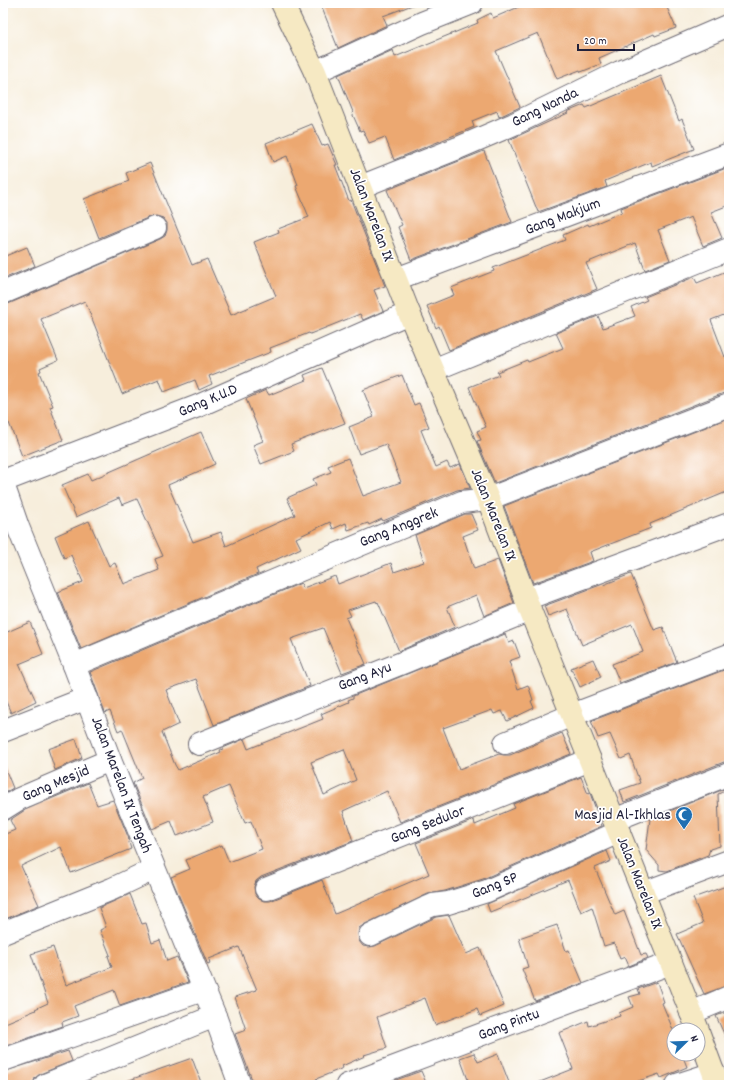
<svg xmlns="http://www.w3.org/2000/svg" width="732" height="1088" font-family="Dekko,sans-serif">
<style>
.building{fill:#eca871;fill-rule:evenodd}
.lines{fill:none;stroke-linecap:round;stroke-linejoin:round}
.street-casing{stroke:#6d6973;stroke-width:24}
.secondary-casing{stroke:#6d6973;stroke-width:24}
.street{stroke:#fff;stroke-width:22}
.secondary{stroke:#f6e9c3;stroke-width:22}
.labels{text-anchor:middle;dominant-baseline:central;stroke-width:3.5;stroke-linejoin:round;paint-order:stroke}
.street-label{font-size:16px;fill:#22223b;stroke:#fff}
.poi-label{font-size:16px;fill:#22223b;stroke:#fff;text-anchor:end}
</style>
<rect width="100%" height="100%" fill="#fff"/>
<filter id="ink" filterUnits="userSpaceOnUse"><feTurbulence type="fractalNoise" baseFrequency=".025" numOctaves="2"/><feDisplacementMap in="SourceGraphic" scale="8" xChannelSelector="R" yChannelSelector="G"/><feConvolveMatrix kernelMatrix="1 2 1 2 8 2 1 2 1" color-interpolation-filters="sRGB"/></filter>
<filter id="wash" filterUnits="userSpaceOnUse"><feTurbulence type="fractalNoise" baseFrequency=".012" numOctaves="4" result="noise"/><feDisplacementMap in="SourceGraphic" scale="16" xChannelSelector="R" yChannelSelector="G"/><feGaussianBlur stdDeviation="0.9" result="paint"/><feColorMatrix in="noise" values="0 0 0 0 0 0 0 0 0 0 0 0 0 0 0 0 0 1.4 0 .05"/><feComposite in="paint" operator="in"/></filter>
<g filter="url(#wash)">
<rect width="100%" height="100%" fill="#f7eedc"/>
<g id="blocks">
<g class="building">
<path d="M320,3H415V4L383,16L387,25L338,48Z"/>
<path d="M528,3H665L676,28L655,36L654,34L599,58L601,64L581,72L580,70L557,79L538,33L496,51L520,107L499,117L497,111L472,121L474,127L394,160L385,137L369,143L363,130L360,131L352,113L353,112L338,75L393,50L395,57L478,23L477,20L491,13L493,18Z"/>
<path d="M661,76L679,121L682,119L694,149L652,166L651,162L605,181L607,187L538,212L509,140L568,113L567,112L584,105L586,108Z"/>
<path d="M312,124L322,146L328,144L337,165H335L349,201L351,200L385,286L374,290L383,311L363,320L360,314L310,334L309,333L270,348L271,352L209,376L212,384L199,390L195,380L164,392L159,379L122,394L85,301L41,319L58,360L40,368L41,371L39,372L53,406L50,407L63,440L22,456L9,423L3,425V305L8,304L160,239L165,236L167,230V223L163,218L156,216L150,217L99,238L84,199L129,181L126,173L150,163L192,265L207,259L231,315L276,296L254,242L279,232L278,229L309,217L296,186L298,185L287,156L273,162L266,143Z"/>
<path d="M484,151L512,222L411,260L398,227L402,225L387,190Z"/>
<path d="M729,167V205L711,212L722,238L703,246L691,217L658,230L670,260L645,270L635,243L586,263L597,289L449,350L439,326L436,328L427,306L454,295L451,288L494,271L493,268L565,240L563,235L588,224L589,226L622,212L621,208Z"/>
<path d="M27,247L35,266L3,279V257Z"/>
<path d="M729,270V313L711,320L725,357L729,356V393H724L495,483L477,441L481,440L477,431L486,427L469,387L499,375L497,372L527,360L528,362L563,348L556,333L598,316L603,328L635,316L631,307L647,300L645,297L694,277L697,283Z"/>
<path d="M322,368L345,423L291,444L294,451L261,464L253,445L263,441L246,399L266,390L269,395L306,380L304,375Z"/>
<path d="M402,375L414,405L419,403L429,427L421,430L436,467L447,462L450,468L460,464L470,488L457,490L383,521L382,519L369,525L368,523L348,530L346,523L333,529L330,522L296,538L301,548L256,569L258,574L81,649L58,592L83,582L71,555L64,558L55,536L89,521L109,566L115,563L124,584L159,570L155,559L163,556L137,499L122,505L119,498L76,517L62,485L88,474L91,480L201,432L215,464L168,485L193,542L221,532L226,546L295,515L287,498L316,485L313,479L331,472L328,466L348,458L363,496L401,482L386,444L359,454L349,427L374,417L363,390Z"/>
<path d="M729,418V491L650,524L651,528L590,552L593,561L533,583L504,506Z"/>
<path d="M465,514H471L478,530L463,536L474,569L498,560L514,603L484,616L476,595L447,607L455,627L399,651L378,602L377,603L376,601L348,610L351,616L346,618L366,664L342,673L323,628L291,639L310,686L214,725L196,679L166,690L179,724L162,732L175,765L178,770L221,752L220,750L223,749V748L244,739L248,749L323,719L321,714L349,702L348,700L353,698V696L505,634L509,643L514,641L520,657L509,661L518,689L528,685L533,700L531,701L534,708L507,721L502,711L494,714L492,710L443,728L459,769L499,754L504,755H510L562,733L571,754L400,822L387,791L343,811L353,841L261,877L256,881L254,887L255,894L259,899L264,901H270L322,880L335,914L429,874L416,843L474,820L475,825L515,808L513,804L581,777L588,794L590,793L602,826L483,879L445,891L428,894L365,924L359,928L358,934L359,941L363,946L369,947L375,946L436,917L449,915L466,954L480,948L504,1006L480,1016L477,1009L435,1025L425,998L377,1017L387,1048L364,1055L365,1056L342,1066L343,1068L316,1079L319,1085H254L235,1034L246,1030L235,997L257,990L239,947L209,959L210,964L208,965L171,877L190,869L186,860L222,845L229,862L262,849L251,821L245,823L229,786L203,797L213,822L177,836L171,821L152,829L133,783L142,778L122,729L118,731L110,711L105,713L90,672L301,583L303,588L335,576L338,584L391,563L394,572L424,562L415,535ZM344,749L356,780L324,795L311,762Z"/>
<path d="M631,574L654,630L663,627L677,662L620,683L612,664L643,652L632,624L582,645L567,609L548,616L544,606L603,584V585Z"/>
<path d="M30,622L43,654L19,664L36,701L11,713L3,695V628L5,633Z"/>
<path d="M593,659L601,677L580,687L571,668Z"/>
<path d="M729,668V762H724L624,802L620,790L640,783L630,755L621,759L610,734L598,738L591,721Z"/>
<path d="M76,739L82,758L55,770L48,749Z"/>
<path d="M3,766H4L13,788L3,794Z"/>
<path d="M88,783L97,805L113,800L129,839H128L131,849L71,873L61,847L21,866L39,905L3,920V835L15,830L10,820L25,810Z"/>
<path d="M729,787V789L718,794L720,846L710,849L708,855L667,871L659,870V865L646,850L650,819Z"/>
<path d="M607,851L611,861L595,868L615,915L624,911L641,955L646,954L648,958L629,966L625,957L620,959L614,943L604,946L592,907L581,912L568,880L490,912L487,904Z"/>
<path d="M729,885V985L704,994L677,934L703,923L693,898Z"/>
<path d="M130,894L142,924L146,923L152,943L160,940L167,961L177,957L188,982L120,1006L114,990L74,1006L78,1016L62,1022L63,1026L3,1047V1024L36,1010L35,1009L48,1003L31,954L53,947L66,985L112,967L108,956L110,955L100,930L106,927L99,908Z"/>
<path d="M557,925L566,951L569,950L583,983L535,1001L522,969L528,967L519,938Z"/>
<path d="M657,982L664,1002L662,1003L674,1032V1054H682L687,1067L661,1078L659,1074L627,1085H535V1084L573,1069L559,1033L588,1021L589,1026L620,1016L619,1013L633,1007L629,997L640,994L638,989Z"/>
<path d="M729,1011V1045L716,1016Z"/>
<path d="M68,1051L72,1061L40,1074L35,1078L33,1085H3V1072Z"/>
<path d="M474,1053L478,1062L498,1054L510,1085H470L460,1058Z"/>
<path d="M192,1058L202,1085H122L121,1083Z"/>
<path d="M421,1071L427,1085H382Z"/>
</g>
</g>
</g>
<g filter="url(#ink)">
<use href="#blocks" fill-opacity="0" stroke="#6d6973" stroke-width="1"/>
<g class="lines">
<defs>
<g id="street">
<path d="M315,72L422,23L472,3"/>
<path d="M360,187L458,148L514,124L620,72L729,25"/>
<path d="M396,279L729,154"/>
<path d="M3,293L155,228"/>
<path d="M433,370L729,249"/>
<path d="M3,481L198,406L409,313"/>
<path d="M3,484L18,527L74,665L110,760L215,1016L240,1085"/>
<path d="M526,599L729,524"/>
<path d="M74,665L462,502L488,499L729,405"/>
<path d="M3,731L87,698"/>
<path d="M505,743L572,715L729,655"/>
<path d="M199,744L407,661L530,610"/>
<path d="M3,809L19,799L110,760"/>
<path d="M614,820L729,774"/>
<path d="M266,889L590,760"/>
<path d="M643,893L729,861"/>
<path d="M3,933L112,889L154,869"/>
<path d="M370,935L426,908L433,905L448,903L487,891L619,832"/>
<path d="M691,1013L729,997"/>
<path d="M3,1060L203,990"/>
<path d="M45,1085L215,1016"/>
<path d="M347,1085L671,963"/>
<path d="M677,1085L714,1073"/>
</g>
<g id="secondary">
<path d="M282,3L315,72L409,313L488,499L530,610L698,1030"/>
<path d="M698,1031L718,1085"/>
</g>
</defs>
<use href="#street" class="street-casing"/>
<use href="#secondary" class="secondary-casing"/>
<use href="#street" class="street"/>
<use href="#secondary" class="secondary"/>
</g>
</g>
<defs>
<symbol id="mosque-pin" viewBox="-11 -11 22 30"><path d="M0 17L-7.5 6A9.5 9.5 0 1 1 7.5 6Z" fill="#1f6fb2" stroke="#fff"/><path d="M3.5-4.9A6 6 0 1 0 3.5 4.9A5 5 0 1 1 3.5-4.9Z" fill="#fff"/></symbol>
</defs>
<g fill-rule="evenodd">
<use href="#mosque-pin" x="674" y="805" width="20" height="27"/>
</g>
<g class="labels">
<g class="street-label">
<text transform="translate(545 108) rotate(-26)">Gang Nanda</text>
<text transform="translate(371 215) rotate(69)">Jalan Marelan IX</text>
<text transform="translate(563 217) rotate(-21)">Gang Makjum</text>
<text transform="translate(208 401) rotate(-23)">Gang K.U.D</text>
<text transform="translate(493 515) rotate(68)">Jalan Marelan IX</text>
<text transform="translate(399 528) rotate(-22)">Gang Anggrek</text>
<text transform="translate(365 677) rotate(-21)">Gang Ayu</text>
<text transform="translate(56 784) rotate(-23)">Gang Mesjid</text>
<text transform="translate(121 785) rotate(69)">Jalan Marelan IX Tengah</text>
<text transform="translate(428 825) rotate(-22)">Gang Sedulor</text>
<text transform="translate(639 883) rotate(68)">Jalan Marelan IX</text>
<text transform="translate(495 886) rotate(-22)">Gang SP</text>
<text transform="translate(509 1025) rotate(-21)">Gang Pintu</text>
</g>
<g class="poi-label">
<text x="671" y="815">Masjid Al-Ikhlas</text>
</g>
</g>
<rect width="732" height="1088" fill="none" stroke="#fff" stroke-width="16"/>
<g transform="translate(686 1042) rotate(67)"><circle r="19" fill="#ffffff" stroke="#a7a7b1"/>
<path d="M0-3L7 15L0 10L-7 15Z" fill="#1f6fb2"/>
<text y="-6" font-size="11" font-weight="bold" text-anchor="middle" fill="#22223b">N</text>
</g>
<path d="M578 44v6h56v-6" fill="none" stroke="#22223b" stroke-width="2"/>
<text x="584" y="44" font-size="12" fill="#22223b" stroke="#ffffff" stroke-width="3" paint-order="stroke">20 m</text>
</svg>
